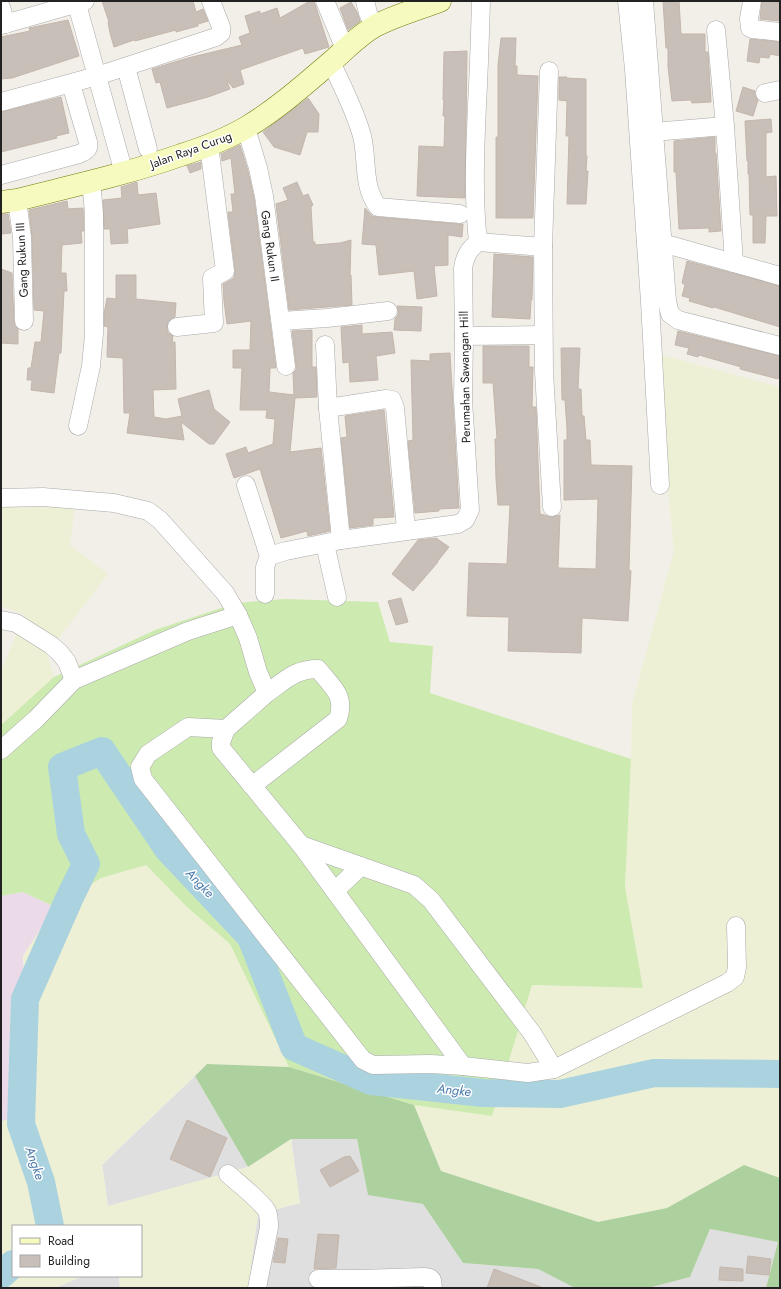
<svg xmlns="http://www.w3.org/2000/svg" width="781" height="1289" font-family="Jost,sans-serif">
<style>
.residential{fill:#e0dfdf}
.industrial{fill:#ebdbe8}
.farmland{fill:#eef0d5}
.grass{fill:#cdebb0}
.forest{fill:#add19e}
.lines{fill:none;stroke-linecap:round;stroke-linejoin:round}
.river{stroke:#aad3df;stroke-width:28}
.building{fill:#c7bfb8;stroke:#c4b6ab}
.minor-casing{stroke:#a9a9a9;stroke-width:19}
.secondary-casing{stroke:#707d05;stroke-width:23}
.minor{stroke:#fff;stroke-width:18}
.secondary{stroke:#f7fabf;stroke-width:22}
.labels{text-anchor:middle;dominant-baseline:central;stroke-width:3;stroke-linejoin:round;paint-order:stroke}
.street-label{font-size:12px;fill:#222;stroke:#fff}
.water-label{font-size:13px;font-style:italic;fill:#4a7aab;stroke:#fff}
</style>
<rect width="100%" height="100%" fill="#f2efe9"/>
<g class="residential">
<path d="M195,1076L248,1167L108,1207L102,1165Z"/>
<path d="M291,1139H357L368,1194L423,1204L463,1263L538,1269L575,1288H248L258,1214L300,1203Z"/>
<path d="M710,1229L779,1242L766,1288H648L690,1277Z"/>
<path d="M83,1276H119L120,1288H55Z"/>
</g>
<path class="industrial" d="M23,892L55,907L23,956L26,1004L24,1112L1,1122V896Z"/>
<g class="farmland">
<path d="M655,353L780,387V1178L744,1165L667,1208L598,1222L441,1171L414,1105L492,1116L532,985L643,988L625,887L631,759L632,704L674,551Z"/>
<path d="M1,488L77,492L70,545L108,574L47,654L54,677L1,725V671L24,615L1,606Z"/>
<path d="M146,865L187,907L230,944L289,1067L207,1064L102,1164L108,1206L248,1167L291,1139L300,1203L258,1214L248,1288H120L119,1276H141V1226H13V1276H83L55,1288H1V1122L24,1112L26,1004L23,956L55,907L101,878Z"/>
</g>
<path class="grass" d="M285,599L378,602L390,642L433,646L430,693L631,759L625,887L643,988L532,985L492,1116L414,1105L289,1067L230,944L187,907L146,865L101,878L55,907L23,892L1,896V725L54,677L155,630L236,603Z"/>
<path class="forest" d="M207,1064L289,1067L414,1105L441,1171L598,1222L667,1208L744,1165L780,1178V1288H766L778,1242L710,1229L690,1277L648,1288H575L538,1269L463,1263L423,1204L368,1195L357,1139H291L248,1167L195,1076Z"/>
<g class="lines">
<g class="river">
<path d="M50,1226L41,1182L21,1124L25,999L69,899L86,864L71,834L62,767L102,751L168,849L251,937L294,1047L371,1081L483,1093L560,1094L654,1073L780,1074"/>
<path d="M1,1275L13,1264"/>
</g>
</g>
<g class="building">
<path d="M102,1H193L196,12L203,9L208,21L198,24V26L176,32V30L135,41L134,40L114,47L110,33L108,22H109Z"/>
<path d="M310,1H314L329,47L305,54L303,48L240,70L244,84L233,88L226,79L230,89L208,97L167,108L160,82L156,83L152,69L188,58L242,45L239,37L250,33L245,16L260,11V14L277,8L280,18Z"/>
<path d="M663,1H679L681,34H705V52H708L711,102L692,103L691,100L672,101L668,67V48H666Z"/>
<path d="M762,1L780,2V21L760,19Z"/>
<path d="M351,2L357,12L360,21L348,30L340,8Z"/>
<path d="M68,20L79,56L12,78L1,79V37L30,31L29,28Z"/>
<path d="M501,38H516L515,66H517V75L538,76L533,218H496V137H498V65Z"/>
<path d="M750,39L780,42V56L770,54L769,58L760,57L759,63L747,61Z"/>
<path d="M467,51L465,198L417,196L419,146L444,147L445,116H443L444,100H443L444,52Z"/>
<path d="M559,77H567L566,78L586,79V156H587L586,171H588L586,204H567L569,136H566L567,101L559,100Z"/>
<path d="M743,87L755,91V95L758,100L753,116L736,111Z"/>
<path d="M61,97L69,133L56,136L57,138L1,152V112Z"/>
<path d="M308,98L319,114L318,132H307L300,155L274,147L263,132Z"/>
<path d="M771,119L772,132L766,133V177L776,176L777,216H766L765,243H753V215H750L749,174H748V161H747L745,121Z"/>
<path d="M715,137V153H716L721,231L709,232V228L679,229L676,172H674V141Z"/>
<path d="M240,145L248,171L254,198L276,368H270L269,392L294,395L293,373L296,370V365L292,331L312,330V367H316L317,397L295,398L290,452L321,448L330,531L308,536L307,531L281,538L260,469L234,478L226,454L246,447L248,453L273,444L275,419L266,418L267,410H240L242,368H233V350H250L251,321L227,324L224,301L223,284L234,278L235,270L228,212H233L231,194H235L231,158L222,161L221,154Z"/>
<path d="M201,162V169L190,173L187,166Z"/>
<path d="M137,182L138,195L156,193L160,224L127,229L128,243L111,244L110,229H104L103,200L122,198L121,187Z"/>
<path d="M297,182L303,196L308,194L313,205L311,207L313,242H315V245L340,243L351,240L350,275H351L352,305L289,310L276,204L288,200L283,188Z"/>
<path d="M67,201L68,209L83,208L84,231H81L82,243L62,245L61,273H66L67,291H64L61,353H59L54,393L31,390L32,380H27L28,368H31L35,342H41L44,311L34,310L32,237L29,210Z"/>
<path d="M365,208L372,216L377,217L459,224H463L462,237L448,235V265L434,266L437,296L417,299L414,271L379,275L376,245L362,244Z"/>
<path d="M1,214H8L11,233L1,234Z"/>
<path d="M494,254L533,257L532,300H531L530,319L492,317Z"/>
<path d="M687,261L780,286V327L714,307L713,308L689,301L690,298L682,296L685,285L682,283Z"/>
<path d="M1,269L12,273L14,321L15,326L18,329V344L1,343Z"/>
<path d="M116,275H136V299L176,303L175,317L171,319L168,322L167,328L168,333L173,336L172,342H175L176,389L153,390L154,417L166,419L182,416L178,399L209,390L214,409L230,422L214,444H209L181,422L184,440L127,433L130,413H124L123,358L107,357L108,327L104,326V314L107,298L116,299Z"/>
<path d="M397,306L422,307L421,331L394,330L395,319L398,315V310Z"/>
<path d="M362,325V334L392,332L395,353L376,356L378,380L350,382L349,362L343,363L341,327Z"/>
<path d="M678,331L780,356V371L778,379L740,369L741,367L699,355L698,357L687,354L689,348L675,345Z"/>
<path d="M483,346H529V367H533L532,407H536L540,514L552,517L560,515L558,568L596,569L598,499L564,500V440H567V429L565,400H562L561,348H580L578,389H581L582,416H584L586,440H590L591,465L632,466L629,570L631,571L628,621L582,618L581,653L508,651L509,617L467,616L469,563L507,564L510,505H498L496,479L495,439H497L494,396L493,383H483Z"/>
<path d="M450,353L459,508L439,509V511L415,513L408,441L413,440L411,360L430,361V354Z"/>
<path d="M384,410L394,517L373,518V525L350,528L341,438L347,437L345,416Z"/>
<path d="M436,538L449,547L437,562H438L413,591L392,574L418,540Z"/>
<path d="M401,598L408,622L396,625L388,601Z"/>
<path d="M187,1120L227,1138L210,1177L170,1159Z"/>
<path d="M350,1156L359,1171L330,1187L320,1170L344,1157Z"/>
<path d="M318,1234L339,1235L336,1268L314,1269Z"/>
<path d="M278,1238L288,1239L285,1263L273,1262Z"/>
<path d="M748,1256L771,1259L769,1275L746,1273Z"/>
<path d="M720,1267L743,1269V1281L719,1280Z"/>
<path d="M494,1269L541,1287V1288H487Z"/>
</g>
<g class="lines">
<defs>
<g id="minor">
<path d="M76,1L124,173"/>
<path d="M325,1L345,49"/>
<path d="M365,1L368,13L374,27"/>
<path d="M627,1L634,69L650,302L660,485"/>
<path d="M644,1L667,301L670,314L678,320L780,346"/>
<path d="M752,1L749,19L750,28L752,29L780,32"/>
<path d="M1,7L6,24"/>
<path d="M1,25L85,1"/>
<path d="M716,30L725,126L734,263"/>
<path d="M331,62C342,86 355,110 362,136C368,160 362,186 378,207L460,214"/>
<path d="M126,67L148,149"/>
<path d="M549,71L543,247L544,372L552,507"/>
<path d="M765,93L780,90"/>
<path d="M1,102L97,76L216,37L221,33V27L211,1"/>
<path d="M246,128L258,168L264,196L286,366"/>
<path d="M653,132L725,126"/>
<path d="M1,175L79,154C85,151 90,150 88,142L71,84"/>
<path d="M17,200L22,237L24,321"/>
<path d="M478,242L543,247"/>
<path d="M662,243L780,276"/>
<path d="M281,321L327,318L388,311"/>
<path d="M177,327L214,323L212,278L225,271L209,145"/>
<path d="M464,336L543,335"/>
<path d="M325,345L328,408L341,540"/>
<path d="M328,408L386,399L392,400L395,408L406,530"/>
<path d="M78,426L91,366L94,334V213L91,181"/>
<path d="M246,485L269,556"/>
<path d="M1,498L43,497L114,503L148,511L160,520L225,593L238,615L248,638L258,672L267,693L226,729L221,742V748L301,845L463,1066"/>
<path d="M325,544L337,597"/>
<path d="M265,594V567L269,556L286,551L341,540L458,524L465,520L470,510L463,400L464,336L463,269C464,257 469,249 478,242C473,197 475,151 477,105C479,70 480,36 481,1"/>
<path d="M1,620L16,623L51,645L60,653L67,662L74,680"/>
<path d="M226,729L188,727L148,754L140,767L143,779L363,1060L373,1065L431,1064L463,1066L528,1073L554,1069L532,1033L431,900L414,885L301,845"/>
<path d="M1,750L36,719L74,680L188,631L238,615"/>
<path d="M252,786L338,719C346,695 332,687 318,669C295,669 286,680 267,693"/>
<path d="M335,891L361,866"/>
<path d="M554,1069L727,983L735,977L737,967L736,926"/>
<path d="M228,1174C238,1183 260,1200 267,1211C269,1216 269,1222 269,1227L257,1288"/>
<path d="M318,1279H358L425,1277L430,1278L432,1280L433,1288"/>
</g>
<path id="secondary" d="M1,202L17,200C72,186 127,174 181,155C203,148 227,139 247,127C277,109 304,85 331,62C345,50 359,35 375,26C396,15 418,9 440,1"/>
</defs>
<use href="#minor" class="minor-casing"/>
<use href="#secondary" class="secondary-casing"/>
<use href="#minor" class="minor"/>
<use href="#secondary" class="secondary"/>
</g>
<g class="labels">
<g class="street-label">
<text transform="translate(191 150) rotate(-20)">Jalan Raya Curug</text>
<text transform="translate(270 246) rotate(82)">Gang Rukun II</text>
<text transform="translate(22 260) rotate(-93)">Gang Rukun III</text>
<text transform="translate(465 377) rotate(-91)">Perumahan Sawangan Hill</text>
</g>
<g class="water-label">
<text transform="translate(200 883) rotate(46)">Angke</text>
<text transform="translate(454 1090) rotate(6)">Angke</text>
<text transform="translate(35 1163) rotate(71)">Angke</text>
</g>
</g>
<rect width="781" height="1289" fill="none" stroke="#222222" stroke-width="4"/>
<rect x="12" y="1225" width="130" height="52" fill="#ffffff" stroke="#a7a7a7"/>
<rect x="20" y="1238" width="20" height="6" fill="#f7fabf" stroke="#a7a7a7"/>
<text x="48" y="1245" font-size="12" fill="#222222">Road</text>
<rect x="20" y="1255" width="20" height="12" fill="#c7bfb8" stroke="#a7a7a7"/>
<text x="48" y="1265" font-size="12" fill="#222222">Building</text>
</svg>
